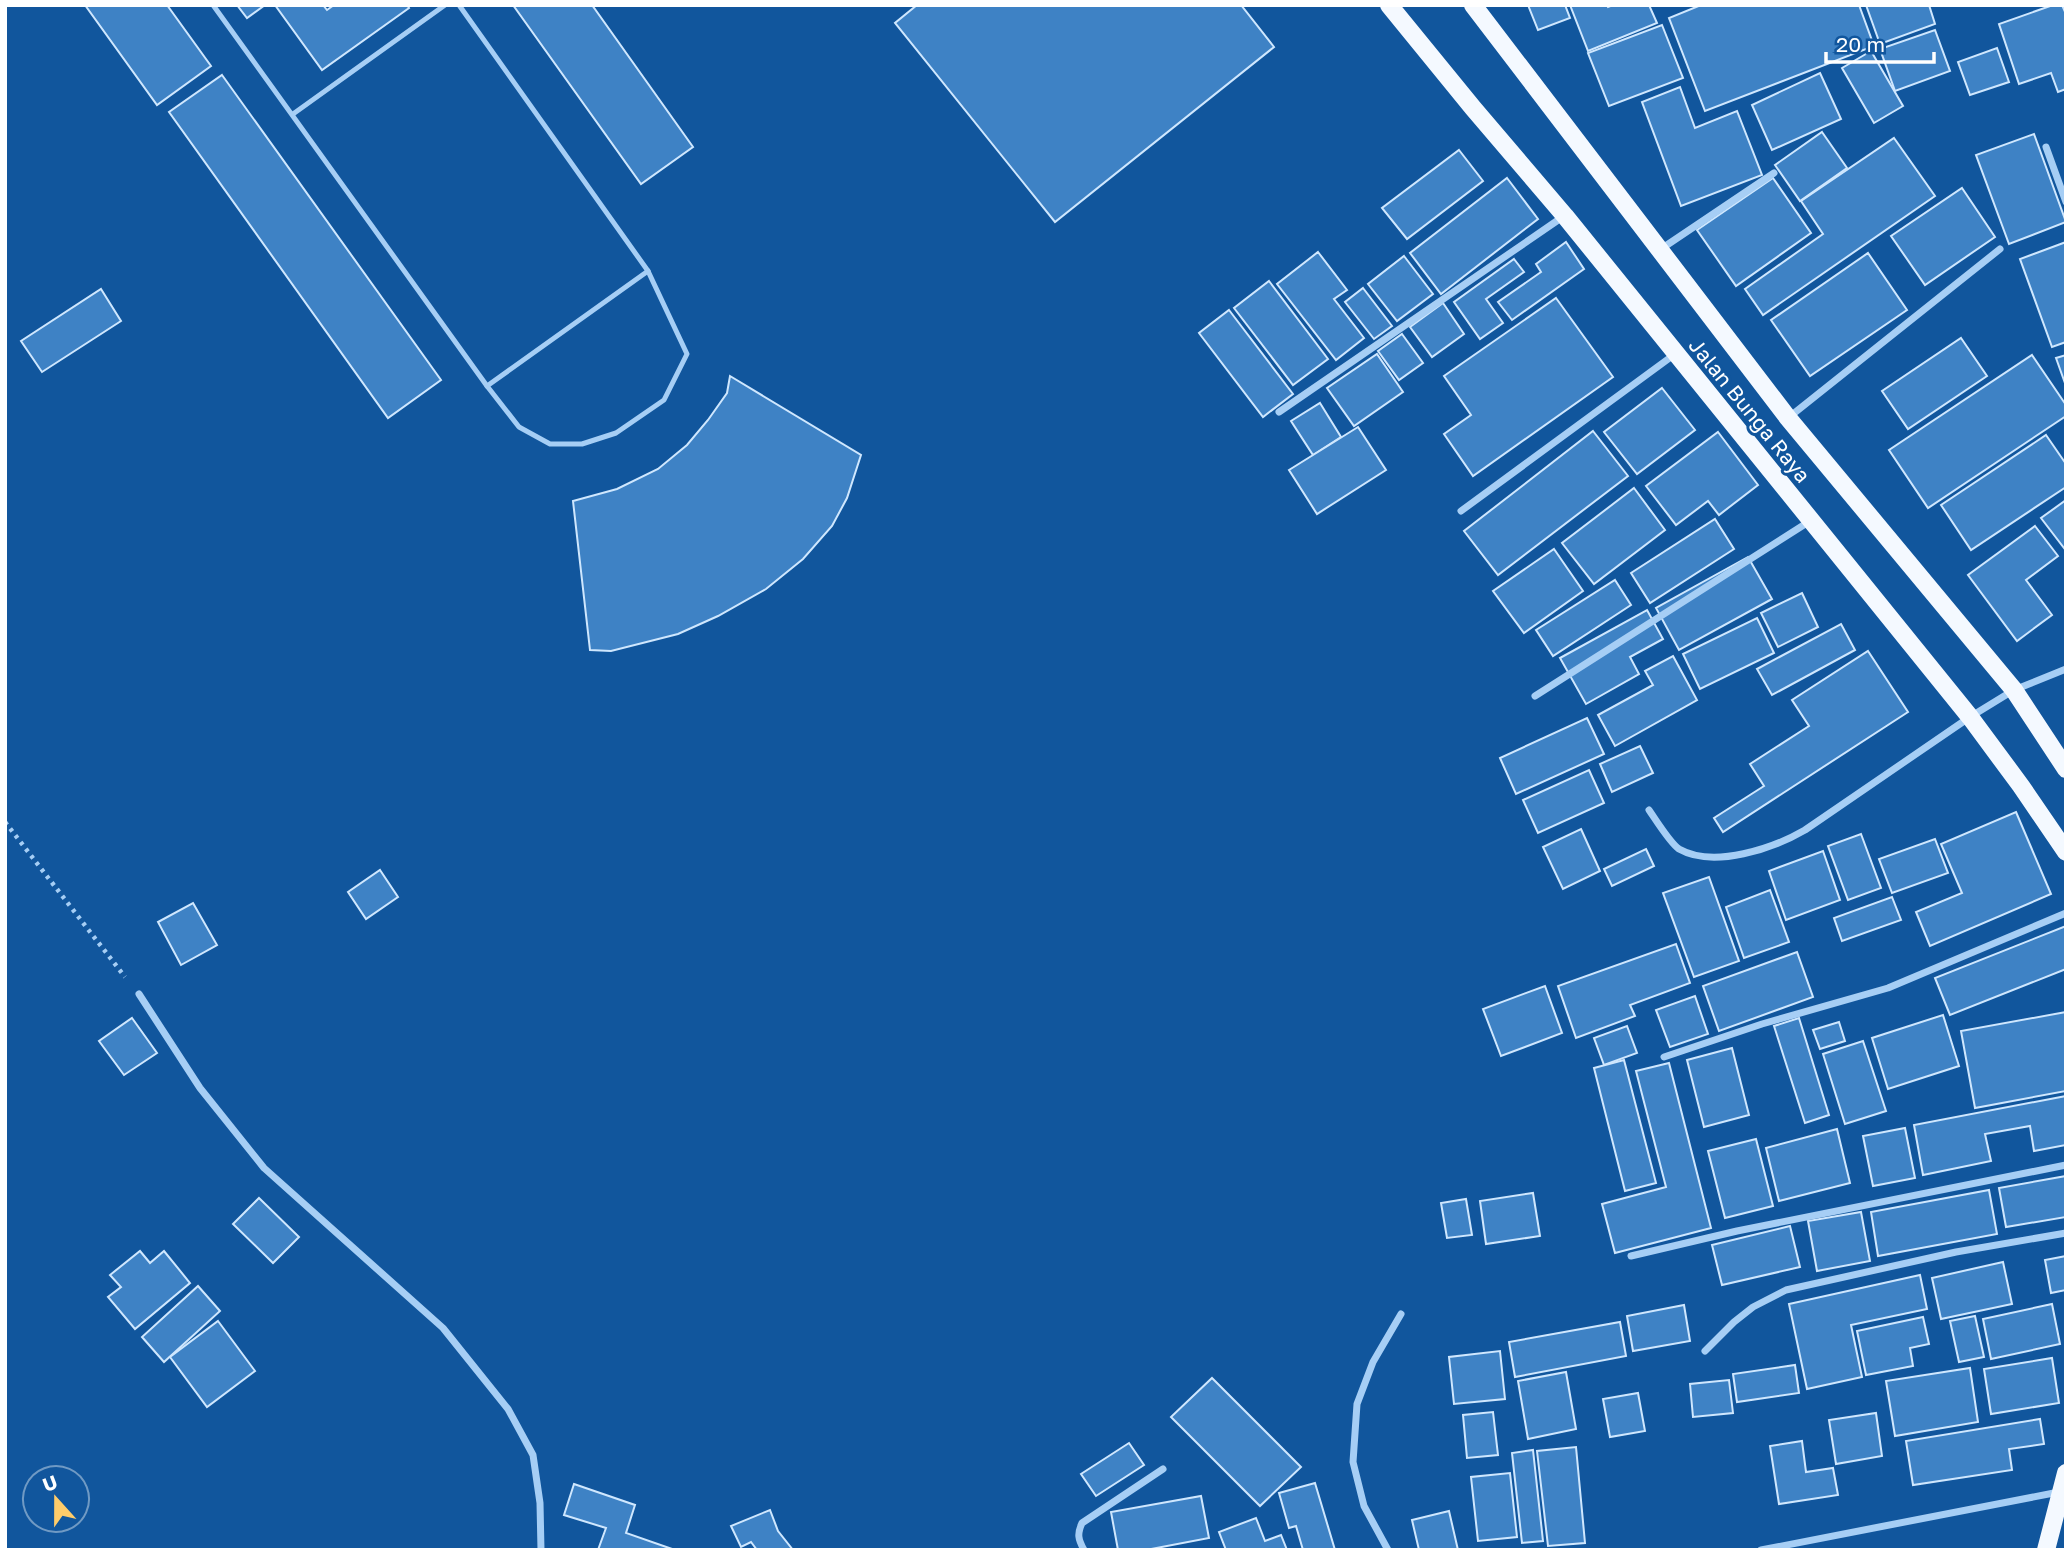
<svg xmlns="http://www.w3.org/2000/svg" width="2071" height="1555" font-family="'Golos Text',sans-serif">
<style>
.building{fill:#3e82c5;stroke:#cfe7fe;stroke-width:2}
.lines{fill:none;stroke-linecap:round;stroke-linejoin:round}
.path{stroke:#a6cef5;stroke-width:4.5;stroke-dasharray:3.5 5;stroke-linecap:butt}
.service{stroke:#a6cef5;stroke-width:5}
.minor{stroke:#a6cef5;stroke-width:7}
.primary{stroke:#f4f9ff;stroke-width:18}
.labels{text-anchor:middle;dominant-baseline:central;stroke-width:6;stroke-linejoin:round;paint-order:stroke}
.street-label{font-size:21px;fill:#fff;stroke:#11569d}
</style>
<rect width="100%" height="100%" fill="#11569d"/>
<g class="building">
<path d="M85,5H167L211,66L157,105Z"/>
<path d="M237,5H265L247,18Z"/>
<path d="M275,5H323L327,10L334,5H407L409,8L322,70Z"/>
<path d="M513,5H592L693,147L641,184Z"/>
<path d="M917,5H1241L1274,47L1055,222L895,23Z"/>
<path d="M1528,5H1565L1570,18L1538,30Z"/>
<path d="M1570,5H1607L1608,7L1613,5H1649L1657,23L1588,51Z"/>
<path d="M1701,5H1859L1874,46L1705,111L1669,18Z"/>
<path d="M1866,5H1929L1935,24L1880,44Z"/>
<path d="M2053,5H2062L2066,14V89L2058,92L2051,73L2019,84L1999,24Z"/>
<path d="M1662,25L1683,78L1609,106L1588,53Z"/>
<path d="M1935,30L1950,71L1895,91L1880,49Z"/>
<path d="M1997,48L2009,82L1970,95L1958,62Z"/>
<path d="M1871,51L1903,106L1874,123L1842,68Z"/>
<path d="M1820,73L1841,119L1772,150L1752,105Z"/>
<path d="M222,75L441,380L388,418L169,112Z"/>
<path d="M1680,87L1695,128L1737,111L1762,175L1681,206L1642,102Z"/>
<path d="M1822,132L1847,168L1800,201L1775,165Z"/>
<path d="M2034,134L2066,222L2009,244L1976,155Z"/>
<path d="M1894,138L1935,196L1763,315L1745,289L1823,234L1801,201Z"/>
<path d="M1459,150L1483,181L1407,239L1382,208Z"/>
<path d="M1507,178L1538,219L1441,294L1410,253Z"/>
<path d="M1773,178L1811,233L1736,286L1697,230Z"/>
<path d="M1962,188L1995,237L1925,285L1891,236Z"/>
<path d="M1566,242L1584,269L1512,320L1498,302L1541,272L1536,264Z"/>
<path d="M2066,242V342L2052,347L2020,259Z"/>
<path d="M1318,252L1347,290L1334,299L1364,338L1336,360L1277,284Z"/>
<path d="M1868,253L1907,310L1810,376L1771,320Z"/>
<path d="M1404,256L1433,294L1397,321L1368,284Z"/>
<path d="M1514,259L1524,272L1486,299L1503,323L1480,339L1454,302Z"/>
<path d="M1269,281L1328,359L1293,385L1234,308Z"/>
<path d="M1363,288L1392,326L1374,339L1345,302Z"/>
<path d="M101,289L121,321L42,372L21,341Z"/>
<path d="M1556,298L1613,377L1473,476L1444,434L1471,415L1444,376Z"/>
<path d="M1443,303L1464,334L1432,357L1410,327Z"/>
<path d="M1229,310L1293,394L1263,417L1199,333Z"/>
<path d="M1402,334L1423,363L1399,380L1378,351Z"/>
<path d="M1961,338L1987,376L1908,429L1882,391Z"/>
<path d="M1377,354L1403,392L1354,426L1327,388Z"/>
<path d="M2032,355L2066,405V416L1928,508L1889,450Z"/>
<path d="M2066,355V386L2056,358Z"/>
<path d="M730,376L861,455L847,498L832,526L803,559L766,589L718,616L678,634L611,651L590,650L573,501L617,489L658,469L687,445L708,420L727,393Z"/>
<path d="M1662,388L1695,430L1637,474L1604,432Z"/>
<path d="M1320,403L1341,437L1313,455L1291,421Z"/>
<path d="M1358,427L1386,470L1317,514L1289,470Z"/>
<path d="M1593,431L1628,476L1498,575L1464,531Z"/>
<path d="M1718,432L1758,485L1719,515L1708,501L1676,525L1646,486Z"/>
<path d="M2046,435L2066,464V487L1971,550L1941,505Z"/>
<path d="M1634,488L1665,530L1594,584L1562,543Z"/>
<path d="M2066,500V546L2064,548L2041,518Z"/>
<path d="M1715,519L1734,549L1650,603L1631,573Z"/>
<path d="M2035,526L2058,556L2026,580L2052,615L2017,641L1968,575Z"/>
<path d="M1554,549L1583,591L1524,633L1493,591Z"/>
<path d="M1748,557L1772,599L1679,650L1656,608Z"/>
<path d="M1615,580L1631,605L1553,656L1536,630Z"/>
<path d="M1802,593L1818,627L1778,647L1761,613Z"/>
<path d="M1647,610L1663,639L1630,657L1639,674L1586,704L1560,658Z"/>
<path d="M1757,618L1774,653L1700,689L1683,654Z"/>
<path d="M1841,624L1855,650L1772,695L1757,669Z"/>
<path d="M1868,651L1908,712L1723,832L1714,818L1764,786L1750,764L1809,726L1792,700Z"/>
<path d="M1673,656L1697,700L1615,746L1598,715L1653,685L1645,671Z"/>
<path d="M1587,718L1604,754L1516,794L1500,758Z"/>
<path d="M1640,746L1653,773L1612,792L1600,764Z"/>
<path d="M1589,770L1604,803L1538,833L1523,800Z"/>
<path d="M2016,812L2051,894L1930,946L1916,912L1962,893L1941,844Z"/>
<path d="M1581,829L1600,871L1563,889L1543,847Z"/>
<path d="M1861,834L1881,888L1848,900L1828,846Z"/>
<path d="M1935,839L1948,873L1892,893L1879,859Z"/>
<path d="M1646,849L1654,866L1612,886L1604,869Z"/>
<path d="M1823,851L1840,900L1786,920L1769,871Z"/>
<path d="M380,870L398,897L366,919L348,892Z"/>
<path d="M1709,877L1739,961L1694,977L1663,893Z"/>
<path d="M1770,890L1789,942L1744,958L1726,907Z"/>
<path d="M1892,897L1901,920L1842,941L1834,918Z"/>
<path d="M193,903L217,945L181,965L158,922Z"/>
<path d="M2066,926V969L1950,1015L1935,978Z"/>
<path d="M1676,944L1690,983L1630,1005L1635,1016L1576,1038L1558,986Z"/>
<path d="M1797,952L1813,997L1719,1031L1703,986Z"/>
<path d="M1545,986L1562,1033L1501,1056L1483,1009Z"/>
<path d="M1695,996L1708,1034L1670,1047L1656,1010Z"/>
<path d="M2066,1012V1091L1975,1108L1961,1031Z"/>
<path d="M1943,1015L1959,1066L1888,1089L1872,1038Z"/>
<path d="M132,1018L157,1053L124,1075L99,1041Z"/>
<path d="M1799,1018L1829,1115L1805,1123L1774,1026Z"/>
<path d="M1839,1022L1845,1041L1820,1049L1813,1030Z"/>
<path d="M1627,1026L1637,1053L1604,1065L1594,1038Z"/>
<path d="M1863,1041L1886,1111L1845,1124L1823,1054Z"/>
<path d="M1732,1048L1749,1115L1704,1127L1687,1060Z"/>
<path d="M1624,1060L1656,1183L1625,1191L1594,1068Z"/>
<path d="M1669,1063L1711,1228L1615,1253L1602,1204L1666,1187L1636,1071Z"/>
<path d="M2066,1096V1145L2034,1151L2030,1126L1985,1134L1991,1161L1923,1175L1914,1125Z"/>
<path d="M1905,1128L1915,1178L1873,1186L1863,1136Z"/>
<path d="M1837,1129L1850,1183L1779,1201L1766,1148Z"/>
<path d="M1756,1139L1773,1206L1725,1218L1708,1151Z"/>
<path d="M2066,1176V1217L2006,1227L1999,1188Z"/>
<path d="M1989,1190L1997,1234L1878,1256L1871,1212Z"/>
<path d="M1533,1193L1540,1236L1486,1244L1480,1201Z"/>
<path d="M259,1198L299,1237L273,1263L233,1224Z"/>
<path d="M1466,1199L1472,1235L1447,1238L1441,1203Z"/>
<path d="M1861,1212L1870,1261L1817,1271L1808,1221Z"/>
<path d="M1790,1226L1800,1267L1722,1285L1712,1245Z"/>
<path d="M140,1251L150,1263L164,1251L190,1283L135,1329L108,1297L121,1287L110,1275Z"/>
<path d="M2066,1256V1290L2051,1293L2045,1260Z"/>
<path d="M2003,1262L2012,1304L1941,1319L1932,1278Z"/>
<path d="M1920,1275L1927,1309L1851,1325L1862,1377L1807,1389L1789,1304Z"/>
<path d="M198,1286L220,1311L164,1362L142,1337Z"/>
<path d="M2052,1304L2060,1344L1991,1359L1983,1319Z"/>
<path d="M1684,1305L1690,1341L1633,1351L1627,1316Z"/>
<path d="M1975,1316L1984,1357L1959,1362L1950,1321Z"/>
<path d="M1923,1317L1929,1344L1910,1348L1913,1366L1866,1375L1857,1331Z"/>
<path d="M218,1321L255,1371L207,1407L170,1357Z"/>
<path d="M1620,1322L1626,1356L1515,1377L1509,1342Z"/>
<path d="M1500,1351L1505,1399L1454,1404L1449,1357Z"/>
<path d="M2052,1358L2059,1403L1991,1414L1984,1369Z"/>
<path d="M1795,1365L1799,1393L1737,1402L1733,1374Z"/>
<path d="M1970,1368L1978,1422L1895,1436L1886,1381Z"/>
<path d="M1566,1372L1576,1429L1528,1439L1518,1381Z"/>
<path d="M1212,1378L1301,1467L1260,1506L1171,1417Z"/>
<path d="M1729,1380L1733,1413L1693,1417L1690,1384Z"/>
<path d="M1638,1393L1645,1431L1610,1437L1603,1399Z"/>
<path d="M1493,1412L1498,1455L1467,1458L1463,1415Z"/>
<path d="M1876,1413L1882,1456L1836,1464L1829,1420Z"/>
<path d="M2040,1419L2044,1444L2009,1449L2012,1470L1913,1485L1906,1441Z"/>
<path d="M1802,1441L1806,1472L1833,1468L1838,1495L1779,1504L1770,1446Z"/>
<path d="M1129,1443L1144,1465L1096,1496L1081,1474Z"/>
<path d="M1576,1447L1585,1543L1548,1546L1537,1451Z"/>
<path d="M1533,1450L1543,1541L1522,1543L1512,1453Z"/>
<path d="M1510,1473L1517,1537L1478,1541L1471,1477Z"/>
<path d="M1315,1483L1335,1550H1303L1296,1526L1289,1528L1279,1493Z"/>
<path d="M574,1484L635,1505L626,1533L675,1550H598L606,1528L564,1515Z"/>
<path d="M1201,1496L1209,1538L1146,1550H1118L1111,1512Z"/>
<path d="M770,1510L778,1531L793,1550H757L751,1542L741,1547L731,1526Z"/>
<path d="M1449,1511L1458,1550H1419L1412,1520Z"/>
<path d="M1256,1518L1265,1541L1281,1535L1287,1550H1226L1219,1532Z"/>
</g>
<g class="lines">
<path class="path" d="M5,822L125,977"/>
<g class="service">
<path d="M213,5L487,386L519,427L550,444H582L616,433L664,400L687,354L648,271L459,5"/>
<path d="M293,114L445,5"/>
<path d="M487,386L648,271"/>
</g>
<g class="minor">
<path d="M2046,147L2066,202"/>
<path d="M1661,249L1774,173"/>
<path d="M1279,412L1564,216"/>
<path d="M1788,418L2000,249"/>
<path d="M1461,511L1675,354"/>
<path d="M1535,696L1810,521"/>
<path d="M1649,810C1656,820 1670,843 1679,849C1714,869 1774,848 1805,830L1970,717L2014,690L2066,669"/>
<path d="M139,994L200,1088L264,1168L443,1328L508,1409L533,1455L540,1503L541,1550"/>
<path d="M1664,1057L1762,1024L1888,988L2066,913"/>
<path d="M1631,1256L1737,1231L2066,1165"/>
<path d="M1705,1351L1734,1322L1753,1307L1786,1290L1956,1252L2066,1233"/>
<path d="M1084,1550C1078,1539 1077,1534 1082,1523L1163,1469"/>
<path d="M1388,1550L1364,1506L1353,1462L1357,1404L1373,1362L1401,1314"/>
<path d="M1761,1550L2059,1492"/>
</g>
<g class="primary">
<path d="M1389,5L1473,108L1565,216L1970,717L2021,786L2066,852"/>
<path d="M1473,5L1788,418L2014,690L2066,769"/>
<path d="M2046,1550L2066,1473"/>
</g>
</g>
<g class="labels">
<g class="street-label">
<text transform="translate(1750 410) rotate(51)">Jalan Bunga Raya</text>
</g>
</g>
<rect width="2071" height="1555" fill="none" stroke="#ffffff" stroke-width="14"/>
<g transform="translate(56 1499) rotate(339)"><circle r="33" fill="#11569d" stroke="#709ac4" stroke-width="2"/>
<path d="M0-5L12 26L0 18L-12 26Z" fill="#ffcc6a"/>
<text y="-10" font-size="19" font-weight="bold" text-anchor="middle" fill="#ffffff">U</text>
</g>
<path d="M1826 52v10h108v-10" fill="none" stroke="#ffffff" stroke-width="3.5"/>
<text x="1836" y="52" font-size="21" fill="#ffffff" stroke="#11569d" stroke-width="5" paint-order="stroke">20 m</text>
</svg>
